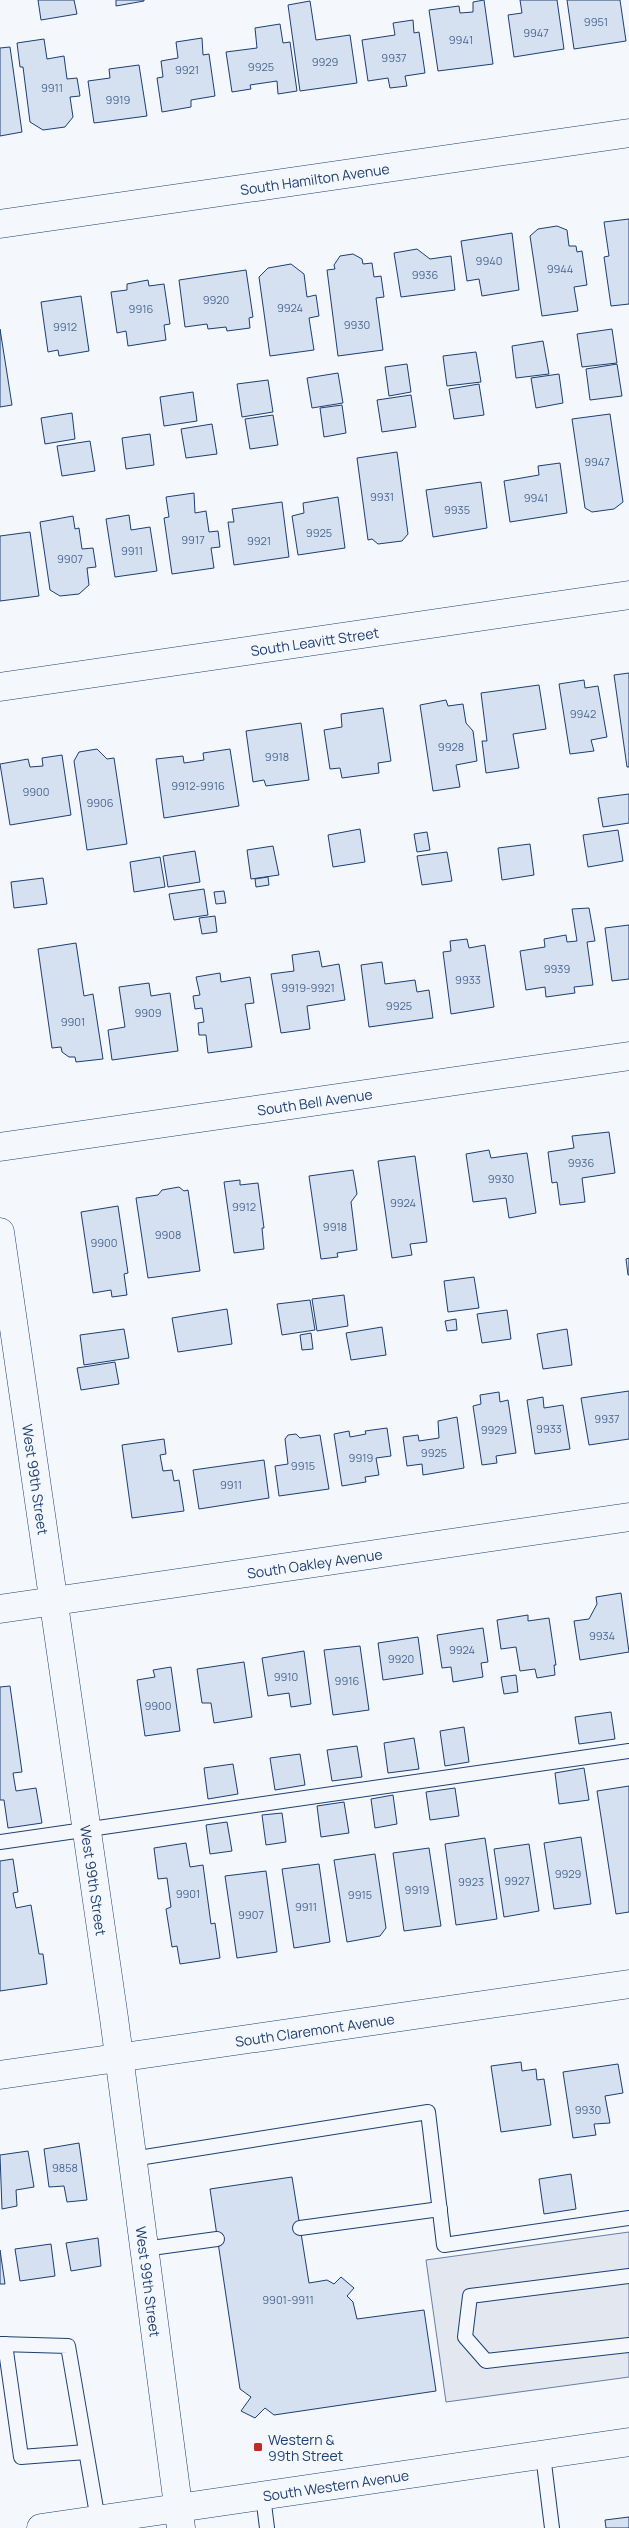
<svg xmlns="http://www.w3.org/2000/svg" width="629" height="2528" font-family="Manrope,sans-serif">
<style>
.parking{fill:#e3e8f0;stroke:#687fa3}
.building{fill:#d5e0f0;stroke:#1d3f73}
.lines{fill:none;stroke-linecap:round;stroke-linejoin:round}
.service-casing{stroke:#1d3f73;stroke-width:16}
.minor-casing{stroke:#1d3f73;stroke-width:29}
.tertiary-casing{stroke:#1d3f73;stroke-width:29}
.secondary-casing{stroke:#1d3f73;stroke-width:29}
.service{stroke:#f4f7fb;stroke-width:14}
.minor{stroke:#f4f7fb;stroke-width:28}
.tertiary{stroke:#f4f7fb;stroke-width:28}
.secondary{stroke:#f4f7fb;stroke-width:28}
.poi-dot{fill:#c62828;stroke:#f4f7fb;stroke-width:2}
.labels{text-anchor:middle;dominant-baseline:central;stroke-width:4;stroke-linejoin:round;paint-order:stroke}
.number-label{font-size:11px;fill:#4b6792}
.street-label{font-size:14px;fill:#1d3f73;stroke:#f4f7fb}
.poi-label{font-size:14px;fill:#1d3f73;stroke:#f4f7fb;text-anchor:start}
</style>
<rect width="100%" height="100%" fill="#f4f7fb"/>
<path class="parking" d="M629,2232V2377L446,2402L426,2260Z"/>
<g class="building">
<path d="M38,0H74L77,14L41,20Z"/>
<path d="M116,0H144V1L116,6Z"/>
<path d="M484,0L493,64L438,71L429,10L459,6L460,13L473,12V2Z"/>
<path d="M520,0H557L564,49L514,57L508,15L522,13Z"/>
<path d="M567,0H620L626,41L574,49Z"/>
<path d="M310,1L316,40L350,35L357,83L300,91L288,5Z"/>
<path d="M413,20L414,33L419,32L425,73L405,76L407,86L390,88L388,78L368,81L362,40L395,35L393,23Z"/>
<path d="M280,24L283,43L290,42L297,91L278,94L277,81L250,85L251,89L232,92L226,52L257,48L255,28Z"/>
<path d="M202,38L203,55L209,54L215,96L191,100V107L162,112L157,78L163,77L161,61L178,58L176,42Z"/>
<path d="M44,39L47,59L64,56L67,79L77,78L80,96L70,97L73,117L65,127L43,130L30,122L23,67H20L17,43Z"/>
<path d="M10,47L22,132L0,136V48Z"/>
<path d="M139,65L147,116L94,123L88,81L110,78L109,69Z"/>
<path d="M629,219V304L611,306L604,257L609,256L604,222Z"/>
<path d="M557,226L567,230L569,246H576L577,252L582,251L587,285L574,287L578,311L542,316L530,236L538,229Z"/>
<path d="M512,233L519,290L482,296L479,279L467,281L461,241Z"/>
<path d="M417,249L430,259L451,256L455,290L401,297L394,253Z"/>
<path d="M353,254L362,259L363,264L372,263L374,277L381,276L384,297L376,298L383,350L338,356L327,270L335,269L334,265L340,256Z"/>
<path d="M291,264L304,274L307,297L316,295L319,316L309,318L314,350L270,356L259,277L268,268Z"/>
<path d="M246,270L253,317L249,318L250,328L227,331L226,327L208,329L207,324L185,327L179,280Z"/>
<path d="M148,280L149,286L164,284L170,324L164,325L166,340L128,346L126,331L117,333L111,292L127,290V284Z"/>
<path d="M81,296L89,351L59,356L58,350L48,352L41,302Z"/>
<path d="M0,329L12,405L0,407Z"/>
<path d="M612,329L617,363L582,367L577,334Z"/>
<path d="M543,341L549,374L516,378L512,346Z"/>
<path d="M476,352L481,382L447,386L443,356Z"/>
<path d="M407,364L411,392L389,396L385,367Z"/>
<path d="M617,364L622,396L590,400L586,369Z"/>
<path d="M338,373L343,403L312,408L307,378Z"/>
<path d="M559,374L563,403L536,408L531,378Z"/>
<path d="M268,380L273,412L242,417L237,384Z"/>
<path d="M479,384L484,415L454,419L449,389Z"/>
<path d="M193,392L197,421L164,426L160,397Z"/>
<path d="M411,395L416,427L382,432L377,400Z"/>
<path d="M342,405L346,433L324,437L320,408Z"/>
<path d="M72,413L75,439L45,444L41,418Z"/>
<path d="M610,414L623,502L614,509L592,512L585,508L572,419Z"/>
<path d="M273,415L278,445L250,449L245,419Z"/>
<path d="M212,424L217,454L186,458L181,429Z"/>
<path d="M150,434L154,465L126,469L122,438Z"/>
<path d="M90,441L95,471L62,476L57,446Z"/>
<path d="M397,452L408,534L402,541L378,544L372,539L368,540L357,458Z"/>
<path d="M560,463L567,513L510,522L504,481L539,475L538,466Z"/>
<path d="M481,482L487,528L433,537L426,490Z"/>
<path d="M194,493L195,513L206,511L209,532L218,531L220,547L211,548L214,568L172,574L164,518L169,517L166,497Z"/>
<path d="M338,497L345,548L298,555L292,516L304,513L303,503Z"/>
<path d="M282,502L289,557L234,565L228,522H234L232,509Z"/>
<path d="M129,515L131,530L150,527L157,571L115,577L106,519Z"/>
<path d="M73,516L75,529L79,528L82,549L93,548L96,567L87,568L89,585L79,594L60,596L50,590L40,522Z"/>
<path d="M30,532L39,596L0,601V536Z"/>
<path d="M629,673V767H627L614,675Z"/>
<path d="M584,680L585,688L598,686L607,737L591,740L594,751L570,754L559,684Z"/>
<path d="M539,685L546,729L513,734L519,768L486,773L482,741H487L481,693Z"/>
<path d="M446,700L448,706L463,704L466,723L473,731L477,761L456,765L460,787L433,791L420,705Z"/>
<path d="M383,708L391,761L378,763L379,773L342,778L340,768L330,769L324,730L342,727L341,714Z"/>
<path d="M301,723L309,780L266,786L264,780L253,782L246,731Z"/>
<path d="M97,749L107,759L114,758L127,844L87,850L74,761L79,752Z"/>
<path d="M230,749L239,806L164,818L156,759L183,756L184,763L204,760L203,753Z"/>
<path d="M62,755L71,815L10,825L0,764L28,759L30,767L43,766L42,758Z"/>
<path d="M629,794V823L603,827L598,798Z"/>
<path d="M360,829L365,862L333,867L328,835Z"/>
<path d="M618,830L623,861L588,867L583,835Z"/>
<path d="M427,832L430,850L417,852L414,834Z"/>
<path d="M530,844L534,875L502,880L498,848Z"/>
<path d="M273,846L279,875L251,879L247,850Z"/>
<path d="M195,851L200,882L168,887L163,856Z"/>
<path d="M447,852L452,881L422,885L417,856Z"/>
<path d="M160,857L165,887L134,892L130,862Z"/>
<path d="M268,877L269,885L256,887L255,879Z"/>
<path d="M43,878L47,904L14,908L11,882Z"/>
<path d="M204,889L208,915L174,920L169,894Z"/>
<path d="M224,891L226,903L216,904L214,892Z"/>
<path d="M589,908L595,941L587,942L593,985L574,987L575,993L546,997L545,987L526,990L520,951L545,947L544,939L566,935L567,942L577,941L572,909Z"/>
<path d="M215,916L217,932L202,934L199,918Z"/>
<path d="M629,925V979L612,981L605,928Z"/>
<path d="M467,939L469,948L485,945L494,1007L451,1014L443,952L451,951L450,941Z"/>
<path d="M76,943L84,996L93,994L103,1059L76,1062L75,1057H69L62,1052L61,1047L52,1048L38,949Z"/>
<path d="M319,951L322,967L339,964L345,1000L307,1006L310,1029L281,1033L271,974L294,971L292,955Z"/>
<path d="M382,962L385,984L415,980L417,992L429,990L433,1018L369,1027L361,965Z"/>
<path d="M220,973L221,982L250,977L254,1003L245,1004L252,1047L208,1053L206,1035H199L198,1023L204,1022L202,1008L195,1009L193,996L200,995L196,977Z"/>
<path d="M149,983L151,996L170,993L178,1051L112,1060L108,1030L125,1027L119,987Z"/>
<path d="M609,1132L615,1173L582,1178L585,1202L560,1205L557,1182L552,1183L548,1152L574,1148L572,1136Z"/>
<path d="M489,1150L491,1158L527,1153L536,1213L509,1218L506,1198L473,1202L466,1154Z"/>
<path d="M415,1156L427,1242L410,1244L412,1255L392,1258L378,1161Z"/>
<path d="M353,1170L357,1194L351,1202L357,1250L337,1253L338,1257L321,1259L309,1176Z"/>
<path d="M240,1180V1185L258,1183L264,1228H262L264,1249L234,1253L224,1182Z"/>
<path d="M179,1187L184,1191L188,1190L200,1271L148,1278L136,1198L158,1195L162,1190Z"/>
<path d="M118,1206L128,1273L124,1274L127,1295L112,1297L111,1290L93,1293L81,1212Z"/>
<path d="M629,1258V1275H628L626,1259Z"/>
<path d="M474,1277L479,1308L448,1312L444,1281Z"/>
<path d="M344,1295L348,1326L317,1331L312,1299Z"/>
<path d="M310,1300L315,1330L282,1335L277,1304Z"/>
<path d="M227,1309L232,1344L178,1352L172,1318Z"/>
<path d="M507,1310L511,1339L482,1343L477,1314Z"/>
<path d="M456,1319L457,1330L447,1331L445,1321Z"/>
<path d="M382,1327L386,1355L351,1360L346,1333Z"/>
<path d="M124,1329L129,1358L84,1365L80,1335Z"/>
<path d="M567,1329L572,1365L543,1369L537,1334Z"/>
<path d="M311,1333L313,1349L302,1350L300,1335Z"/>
<path d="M115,1362L119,1384L81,1390L77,1368Z"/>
<path d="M629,1391V1439L589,1445L581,1398Z"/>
<path d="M499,1392L500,1402L508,1400L516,1453L496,1456L497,1463L482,1465L473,1406L481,1404L480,1395Z"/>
<path d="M543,1397L544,1408L563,1405L570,1449L535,1454L527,1400Z"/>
<path d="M457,1417L464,1468L423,1475L422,1464L407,1466L403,1437L418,1435L419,1441L439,1438L438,1421Z"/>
<path d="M387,1428L391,1456L376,1458L379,1475L365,1477L366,1482L342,1486L334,1434L349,1431L350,1437L366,1434L365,1431Z"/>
<path d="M296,1434L300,1438L320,1435L329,1489L279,1496L275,1466L288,1464L285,1439L288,1435Z"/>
<path d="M164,1439L166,1454L160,1455L163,1471L172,1470L174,1481L179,1480L184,1511L132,1518L122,1445Z"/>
<path d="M264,1460L269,1498L199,1509L193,1470Z"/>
<path d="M621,1593L629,1652L580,1660L574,1621L589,1619L597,1604L596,1597Z"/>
<path d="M528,1615V1621L549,1618L556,1665H554L555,1675L537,1678L535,1669L520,1671L516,1647L501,1649L497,1620Z"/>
<path d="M483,1628L488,1662L481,1663L483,1677L453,1682L451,1667L442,1668L437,1635Z"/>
<path d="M418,1637L423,1674L383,1680L378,1643Z"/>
<path d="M360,1646L369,1710L333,1715L324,1650Z"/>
<path d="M304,1651L311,1704L291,1707L289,1693L268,1696L262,1658Z"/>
<path d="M244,1662L252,1717L214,1723L211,1703H202L197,1669Z"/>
<path d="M171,1667L180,1731L145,1736L137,1680L155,1677L153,1670Z"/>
<path d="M516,1675L518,1692L504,1694L501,1677Z"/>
<path d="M10,1686L22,1772L13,1773L16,1791L36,1788L42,1823L8,1828L4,1800H0V1687Z"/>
<path d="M611,1712L615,1739L579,1744L575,1717Z"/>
<path d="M464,1727L469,1762L445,1766L440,1731Z"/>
<path d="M414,1738L419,1769L388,1773L384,1743Z"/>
<path d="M357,1746L362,1777L332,1781L327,1750Z"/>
<path d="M300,1754L305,1785L275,1790L270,1758Z"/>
<path d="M233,1764L238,1794L208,1799L204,1768Z"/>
<path d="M584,1768L589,1800L559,1804L555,1773Z"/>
<path d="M629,1786V1912L616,1914L597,1791Z"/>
<path d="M455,1788L459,1816L430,1820L426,1792Z"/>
<path d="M393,1795L397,1824L375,1828L371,1799Z"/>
<path d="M344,1802L349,1833L321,1837L317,1806Z"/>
<path d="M282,1813L286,1842L266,1845L262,1815Z"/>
<path d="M227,1822L232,1851L210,1854L206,1825Z"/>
<path d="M581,1837L591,1904L554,1909L544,1843Z"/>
<path d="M485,1838L497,1919L456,1925L445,1844Z"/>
<path d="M186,1843L190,1867L203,1865L211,1924L215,1923L220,1958L180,1964L177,1946L172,1947L166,1909L171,1907L167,1878L158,1879L154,1848Z"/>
<path d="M529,1844L539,1911L504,1917L494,1849Z"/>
<path d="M429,1848L441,1926L404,1931L393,1853Z"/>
<path d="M375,1854L386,1928L380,1936L347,1942L334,1860Z"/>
<path d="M13,1859L18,1892L13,1893L16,1908L31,1905L39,1954H43L47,1984L0,1991V1861Z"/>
<path d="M319,1864L330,1942L294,1948L282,1869Z"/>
<path d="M266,1871L277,1952L237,1958L225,1876Z"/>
<path d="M521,2062L522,2071L536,2069L537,2080L544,2079L551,2125L501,2132L491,2066Z"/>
<path d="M618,2064L623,2093L605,2096L610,2123L594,2124L596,2135L573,2138L563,2072Z"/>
<path d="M79,2143L87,2200L67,2202L64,2186L49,2187L44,2149Z"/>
<path d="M28,2151L34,2187L16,2190L17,2206L2,2209L0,2155Z"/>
<path d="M571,2174L576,2209L544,2214L539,2179Z"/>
<path d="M292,2177L309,2283L327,2280L334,2284L341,2277L354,2288L347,2296L353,2302L357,2319L424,2310L436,2391L274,2415L265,2408L255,2418L241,2411L251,2397L240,2389L210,2189Z"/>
<path d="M98,2238L101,2266L71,2271L66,2243Z"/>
<path d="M51,2244L55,2276L20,2281L15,2249Z"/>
<path d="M0,2250L5,2284H0Z"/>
<path d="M629,2517V2528H606L605,2520Z"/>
</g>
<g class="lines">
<defs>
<g id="service">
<path d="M0,1842L629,1751"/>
<path d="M132,2159L428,2112L444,2245L629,2218"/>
<path d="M300,2228L440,2209"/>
<path d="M144,2249L217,2239"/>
<path d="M629,2276L470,2296L465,2337L486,2361L629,2345"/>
<path d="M0,2344L68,2346L98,2520"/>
<path d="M5,2344L21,2457L86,2452"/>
<path d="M543,2455L552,2528"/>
<path d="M263,2496L267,2528"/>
</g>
<g id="minor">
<path id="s1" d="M0,224L629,133"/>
<path id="s2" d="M0,687L629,595"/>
<path id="s3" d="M0,1147L629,1056"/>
<path id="s4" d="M0,1609L629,1517"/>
<path id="s5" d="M0,2075L629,1984"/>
</g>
<g id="tertiary">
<path id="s6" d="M0,1232L114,2018L181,2528"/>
</g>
<g id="secondary">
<path id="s7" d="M41,2528L629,2442"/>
</g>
</defs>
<use href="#service" class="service-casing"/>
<use href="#minor" class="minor-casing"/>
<use href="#tertiary" class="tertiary-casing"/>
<use href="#secondary" class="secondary-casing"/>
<use href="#service" class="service"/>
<use href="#minor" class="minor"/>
<use href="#tertiary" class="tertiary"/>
<use href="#secondary" class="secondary"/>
</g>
<rect class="poi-dot" x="253" y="2442" width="10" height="10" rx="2.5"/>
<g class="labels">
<g class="number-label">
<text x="596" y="21">9951</text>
<text x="536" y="32">9947</text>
<text x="461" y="39">9941</text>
<text x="394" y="57">9937</text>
<text x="325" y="61">9929</text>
<text x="261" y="66">9925</text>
<text x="187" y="69">9921</text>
<text x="52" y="87">9911</text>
<text x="118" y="99">9919</text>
<text x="489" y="260">9940</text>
<text x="560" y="268">9944</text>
<text x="425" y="274">9936</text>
<text x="216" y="299">9920</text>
<text x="290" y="307">9924</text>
<text x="141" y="308">9916</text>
<text x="357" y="324">9930</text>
<text x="65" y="326">9912</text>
<text x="597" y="461">9947</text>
<text x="382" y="496">9931</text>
<text x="536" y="497">9941</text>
<text x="457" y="509">9935</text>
<text x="319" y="532">9925</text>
<text x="193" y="539">9917</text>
<text x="259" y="540">9921</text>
<text x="132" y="550">9911</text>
<text x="70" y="558">9907</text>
<text x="583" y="713">9942</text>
<text x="451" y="746">9928</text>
<text x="277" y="756">9918</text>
<text x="198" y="785">9912-9916</text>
<text x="36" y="791">9900</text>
<text x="100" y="802">9906</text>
<text x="557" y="968">9939</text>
<text x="468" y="979">9933</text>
<text x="308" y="987">9919-9921</text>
<text x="399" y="1005">9925</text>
<text x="148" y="1012">9909</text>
<text x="73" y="1021">9901</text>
<text x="581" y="1162">9936</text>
<text x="501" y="1178">9930</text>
<text x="403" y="1202">9924</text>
<text x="244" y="1206">9912</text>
<text x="335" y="1226">9918</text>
<text x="168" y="1234">9908</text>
<text x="104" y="1242">9900</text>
<text x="607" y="1418">9937</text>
<text x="549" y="1428">9933</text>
<text x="494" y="1429">9929</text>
<text x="434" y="1452">9925</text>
<text x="361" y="1457">9919</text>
<text x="303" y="1465">9915</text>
<text x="231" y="1484">9911</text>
<text x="602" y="1635">9934</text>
<text x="462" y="1649">9924</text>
<text x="401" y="1658">9920</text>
<text x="286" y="1676">9910</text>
<text x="347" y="1680">9916</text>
<text x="158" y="1705">9900</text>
<text x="568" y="1873">9929</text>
<text x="517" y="1880">9927</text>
<text x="471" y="1881">9923</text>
<text x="417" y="1889">9919</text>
<text x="188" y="1893">9901</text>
<text x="360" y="1894">9915</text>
<text x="306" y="1906">9911</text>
<text x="251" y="1914">9907</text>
<text x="588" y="2109">9930</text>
<text x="65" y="2167">9858</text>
<text x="288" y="2299">9901-9911</text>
</g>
<g class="street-label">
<text stroke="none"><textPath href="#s1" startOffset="318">South Hamilton Avenue</textPath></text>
<text stroke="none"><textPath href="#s2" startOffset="318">South Leavitt Street</textPath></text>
<text stroke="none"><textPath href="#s3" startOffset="318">South Bell Avenue</textPath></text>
<text stroke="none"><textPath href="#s6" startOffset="250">West 99th Street</textPath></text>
<text stroke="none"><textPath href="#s4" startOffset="318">South Oakley Avenue</textPath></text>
<text stroke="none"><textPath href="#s6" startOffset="655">West 99th Street</textPath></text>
<text stroke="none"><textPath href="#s5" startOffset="318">South Claremont Avenue</textPath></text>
<text stroke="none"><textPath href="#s6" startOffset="1060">West 99th Street</textPath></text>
<text stroke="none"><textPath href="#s7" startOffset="298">South Western Avenue</textPath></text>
</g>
<g class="poi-label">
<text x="268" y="2439">Western &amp;<tspan x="268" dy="16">99th Street</tspan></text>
</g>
</g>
</svg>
